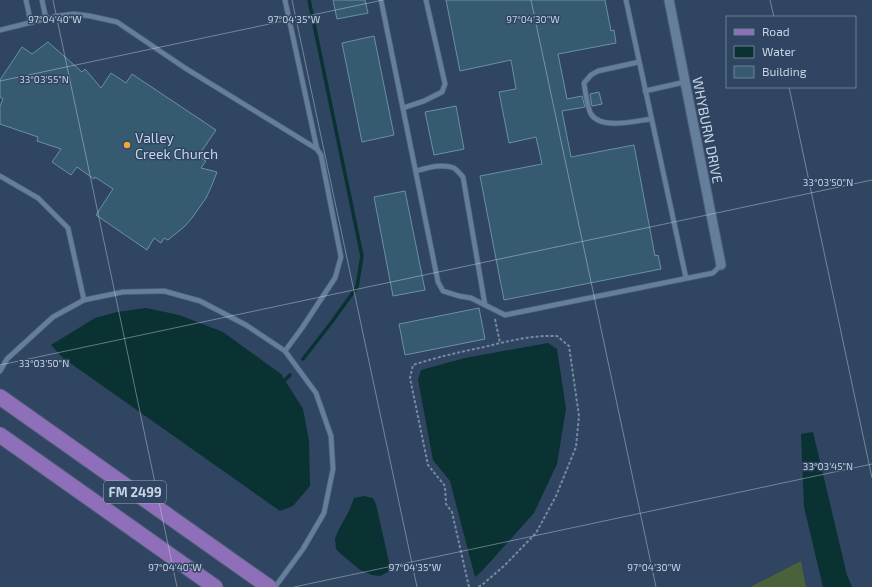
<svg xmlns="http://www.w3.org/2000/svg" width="872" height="587" font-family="'Exo 2',sans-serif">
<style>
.green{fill:#4a613a}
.water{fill:#0a3232}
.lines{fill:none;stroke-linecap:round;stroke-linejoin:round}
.stream{stroke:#0a3232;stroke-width:3.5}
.building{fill:#365b70;stroke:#6990a6}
.lane-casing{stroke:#4f6179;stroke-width:6}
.street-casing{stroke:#4f6179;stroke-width:11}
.primary-casing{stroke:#4f6179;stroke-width:17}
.path{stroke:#788aa0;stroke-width:2;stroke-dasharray:3 2;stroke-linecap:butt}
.lane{stroke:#657e9c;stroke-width:4.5}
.street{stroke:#657e9c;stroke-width:9}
.primary{stroke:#906fba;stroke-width:15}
.ticks{fill:none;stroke:#c8d5e6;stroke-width:1;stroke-opacity:0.45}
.poi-dot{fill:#eea83c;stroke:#2f4561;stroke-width:1.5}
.labels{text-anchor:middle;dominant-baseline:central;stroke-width:3;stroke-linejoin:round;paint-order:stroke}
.shield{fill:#2f4561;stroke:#9aaabe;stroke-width:1}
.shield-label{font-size:13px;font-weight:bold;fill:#c8d5e6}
.street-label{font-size:14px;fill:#c8d5e6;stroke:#2f4561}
.poi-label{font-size:14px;fill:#c8d5e6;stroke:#2f4561;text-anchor:start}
.ticks-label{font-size:10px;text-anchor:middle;fill:#c8d5e6;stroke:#2f4561;stroke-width:3;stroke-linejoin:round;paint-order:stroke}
</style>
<rect width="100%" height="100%" fill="#2f4561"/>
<path class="green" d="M801,561L806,587H750Z"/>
<g class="water">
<path d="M146,308L179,315L223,332L281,374L303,409L309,441L310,486L293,506L280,511L63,358L51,345L95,318L117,312Z"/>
<path d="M548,343L557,349L566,409L557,464L534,513L482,571L475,577L450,481L433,460L418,380L421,370L465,358Z"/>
<path d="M813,432L847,575L852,587H823L804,507L801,434Z"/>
<path d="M364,496L373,498L376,504L389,562L388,572L380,576L372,575L360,570L341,554L336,549L335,539L338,531L349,511L354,498Z"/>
</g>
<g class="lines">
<g class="stream">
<path d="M303,359L331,323L357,287L362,256L309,0"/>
<path d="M285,380L290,375"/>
</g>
</g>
<g class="building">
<path d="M333,0H365L368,13L337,19Z"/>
<path d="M446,0H605L611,31L614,30L616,43L558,54L567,99L582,96L585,107L562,111L571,157L634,145L655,256L658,255L661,269L504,300L480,176L542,164L536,137L509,143L499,92L516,89L511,60L460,71Z"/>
<path d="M374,36L394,135L362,142L342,43Z"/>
<path d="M48,42L82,72L85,69L101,88L111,73L126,83L132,74L216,130L201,152L203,153L201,158L206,161L201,168L217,172L212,185L206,198L192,218L185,226L168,240L164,238L161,243L154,238L147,250L96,215L113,189L95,177L94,179L77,167L71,175L52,162L61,149L37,141L38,137L0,124V106L3,99L0,97V80L22,47L32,54Z"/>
<path d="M599,92L602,104L592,106L590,94Z"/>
<path d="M456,106L464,149L434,155L425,112Z"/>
<path d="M405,191L425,290L393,296L374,197Z"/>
<path d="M479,308L485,339L405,355L399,324Z"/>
</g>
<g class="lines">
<defs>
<g id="lane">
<path d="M26,0L31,23"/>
<path d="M42,0L46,19"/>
<path d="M285,0L317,149"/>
<path d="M381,0L438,282L443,291L459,296L471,298L505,315L713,273L721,265"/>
<path d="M626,0L686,278"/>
<path d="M0,30L57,16L74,14L90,16L117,22L185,68L317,149L321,155L341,257L335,278L302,328L285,351"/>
<path d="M639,62L598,71L591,75L584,83C585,90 588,109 591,114C601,130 635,121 651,119"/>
<path d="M645,91L685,82"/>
<path d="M403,108L424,101L442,92L445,84L426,0"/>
<path d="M416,171C427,168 442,163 454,168C457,170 460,174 463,177L485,305"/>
<path d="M0,176L38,198L68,228L84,300"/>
<path d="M0,371L7,359L53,317L84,300L123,292L164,291L200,301L246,325L285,351L316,393L331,436L333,469L324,513L303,549L275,587"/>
</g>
<path id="street" d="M669,0L721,265"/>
<g id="primary">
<path d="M0,397L269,587"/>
<path d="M0,435L215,587"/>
</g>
</defs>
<use href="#lane" class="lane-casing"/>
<use href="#street" class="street-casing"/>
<use href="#primary" class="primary-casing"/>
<g class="path">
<path d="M495,319L500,343"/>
<path d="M469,587L452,512L446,504L445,486L428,465L410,378L413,365C437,357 460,352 484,347C508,341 533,335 557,336L569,346L579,416L576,447L556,496L536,533L505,565L482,585L478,587"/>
</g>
<use href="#lane" class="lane"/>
<use href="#street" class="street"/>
<use href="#primary" class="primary"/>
</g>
<path class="ticks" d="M53,0L177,587M292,0L417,587M531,0L656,587M770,0L774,17M0,81L383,0M789,87L872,478M0,365L872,180M294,587L872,464"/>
<circle class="poi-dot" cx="127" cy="145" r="4"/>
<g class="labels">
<rect class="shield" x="104" y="481" width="62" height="22" rx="3"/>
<g class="shield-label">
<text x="135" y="492">FM 2499</text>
</g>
<g class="street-label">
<text transform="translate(708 130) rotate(79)">WHYBURN DRIVE</text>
</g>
<g class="poi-label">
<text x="135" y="137">Valley<tspan x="135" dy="16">Creek Church</tspan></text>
</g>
</g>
<g class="ticks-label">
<text x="55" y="23">97°04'40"W</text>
<text x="294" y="23">97°04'35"W</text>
<text x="533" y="23">97°04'30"W</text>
<text x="44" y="83">33°03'55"N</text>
<text x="828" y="186">33°03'50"N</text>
<text x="44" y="367">33°03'50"N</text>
<text x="828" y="470">33°03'45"N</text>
<text x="175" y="571">97°04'40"W</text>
<text x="415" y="571">97°04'35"W</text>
<text x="654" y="571">97°04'30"W</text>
</g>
<rect x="726" y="16" width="130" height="72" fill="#2f4561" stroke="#6c7f96"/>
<rect x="734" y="29" width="20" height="6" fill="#906fba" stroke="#6c7f96"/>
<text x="762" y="36" font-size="12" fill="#c8d5e6">Road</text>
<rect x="734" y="46" width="20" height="12" fill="#0a3232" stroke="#6c7f96"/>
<text x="762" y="56" font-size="12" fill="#c8d5e6">Water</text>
<rect x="734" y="66" width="20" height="12" fill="#365b70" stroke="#6c7f96"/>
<text x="762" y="76" font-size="12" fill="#c8d5e6">Building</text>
</svg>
